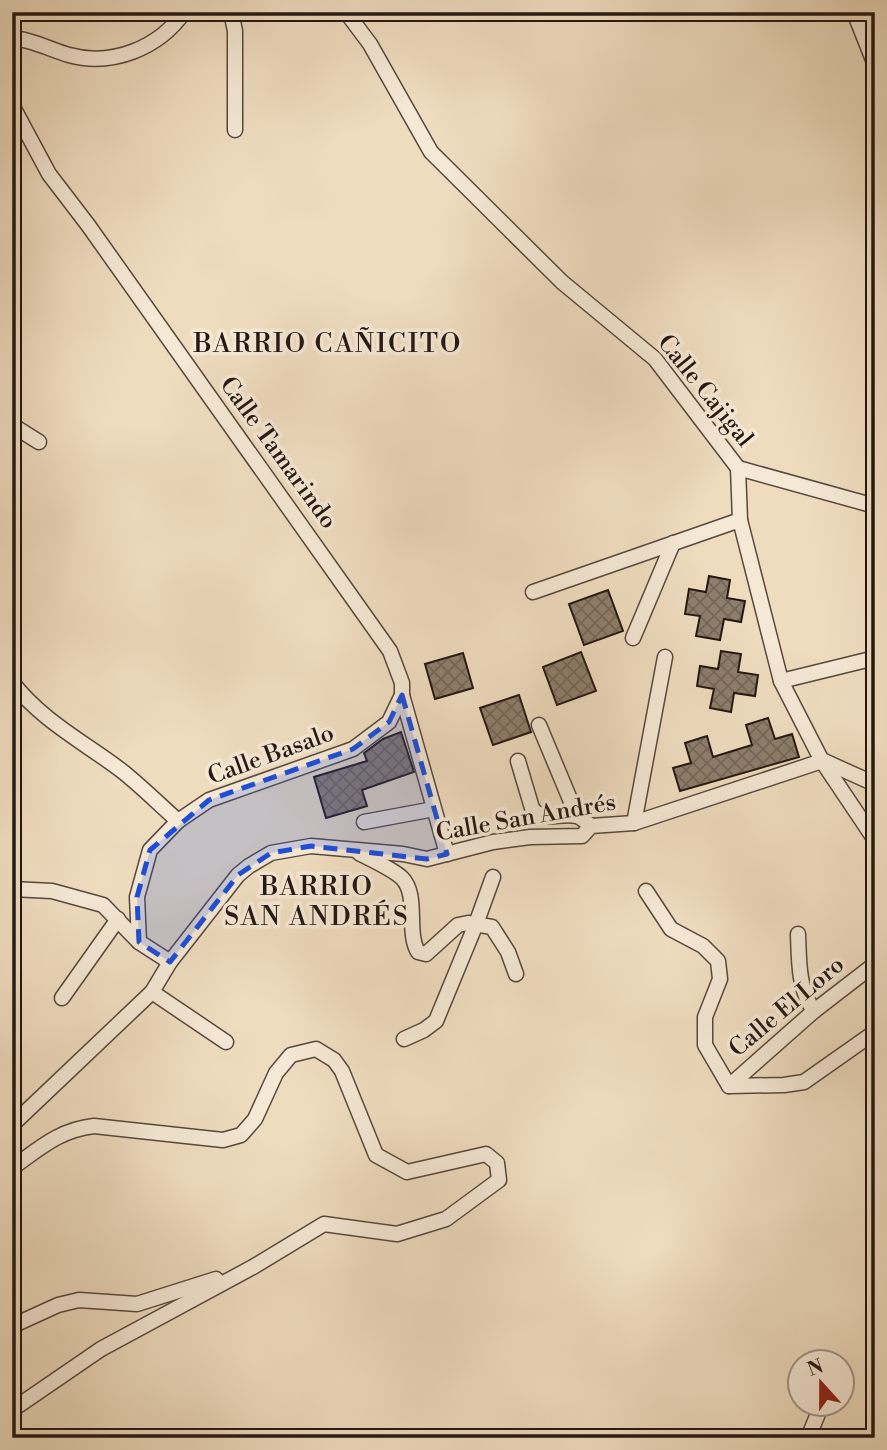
<svg xmlns="http://www.w3.org/2000/svg" width="887" height="1450" font-family="'Libre Bodoni',serif">
<style>
.building{fill:url(#building-cross-hatch);stroke:#241813;stroke-width:2}
.lines{fill:none;stroke-linecap:round;stroke-linejoin:round}
.minor-casing{stroke:#57493e;stroke-width:17}
.minor{stroke:#f5e8d5;stroke-width:14}
.marked{fill:#1d4ed8;fill-opacity:0.2;stroke:#1d4ed8;stroke-width:5;stroke-dasharray:14 9;stroke-linejoin:round}
.labels{text-anchor:middle;dominant-baseline:central;stroke-width:7;stroke-linejoin:round;paint-order:stroke}
.street-label{font-size:24px;fill:#241813;stroke:#f5e8d5}
.neighbourhood-label{font-size:26px;letter-spacing:2px;fill:#241813;stroke:#f5e8d5}
</style>
<defs>
<pattern id="building-cross-hatch" width="8" height="8" patternUnits="userSpaceOnUse" patternTransform="scale(1.75)"><rect width="8" height="8" fill="#8e7e6c"/><path d="M0 0l8 8M0 8l8-8" fill="none" stroke="#746658"/></pattern>
</defs>
<rect width="100%" height="100%" fill="#efdcbf"/>
<filter id="stains"><feTurbulence type="fractalNoise" baseFrequency=".00286" numOctaves="4"/><feColorMatrix values="0 0 0 0 .2 0 0 0 0 .09 0 0 0 0 .02 0 0 0 .5 -.17"/></filter>
<radialGradient id="worn" r=".72"><stop offset=".6" stop-color="#630" stop-opacity="0"/><stop offset="1" stop-color="#630" stop-opacity=".3"/></radialGradient>
<g class="building">
<path d="M709,576L730,580L727,598L745,601L741,622L724,619L720,640L696,636L700,616L685,614L689,589L706,592Z"/>
<path d="M608,590L623,631L584,645L569,604Z"/>
<path d="M721,651L741,654L738,672L758,675L755,696L734,693L731,712L710,708L714,689L697,686L700,666L718,669Z"/>
<path d="M581,652L596,691L557,705L543,667Z"/>
<path d="M463,653L473,688L435,699L425,664Z"/>
<path d="M519,695L531,732L493,745L480,708Z"/>
<path d="M768,718L775,739L792,734L799,757L680,791L673,768L691,763L685,743L707,736L713,757L752,745L746,725Z"/>
<path d="M401,732L414,772L362,790L367,806L326,818L314,777L367,761L364,753L383,739Z"/>
</g>
<g class="lines">
<defs>
<g id="minor">
<path d="M231,12L235,31V130"/>
<path d="M346,12L370,44L431,152L562,282L655,359L738,468L740,520L781,681L822,761L875,840"/>
<path d="M854,12L875,65"/>
<path d="M12,38C31,39 51,50 69,55C112,67 159,48 184,12"/>
<path d="M12,105L49,174L88,225L390,651L402,683V695L447,854"/>
<path d="M12,425L39,442"/>
<path d="M738,468L875,506"/>
<path d="M533,592L740,520"/>
<path d="M633,638L673,543"/>
<path d="M781,681L875,658"/>
<path d="M12,682C42,721 84,742 122,771C141,786 160,805 178,821"/>
<path d="M539,725L577,816"/>
<path d="M518,761L532,808C543,824 560,812 576,816C581,817 587,823 591,826"/>
<path d="M824,761L875,784"/>
<path d="M364,822L434,809"/>
<path d="M634,823L665,657"/>
<path d="M359,853C370,859 393,869 402,878C419,895 406,932 418,952L426,954L458,925L468,923L492,927L508,952L516,974"/>
<path d="M12,889L52,891L103,905L139,942"/>
<path d="M646,891L671,929L703,946L718,961L720,979L705,1017V1045L729,1086L784,1085L804,1082L875,1032"/>
<path d="M798,934C799,960 798,989 814,1011"/>
<path d="M170,962L139,942L137,897L150,850L178,821L209,800L353,749L389,722L402,695"/>
<path d="M152,992L226,1042"/>
<path d="M62,998L118,919"/>
<path d="M404,1039L424,1030L436,1021L476,924L493,877"/>
<path d="M729,1086L814,1011L875,964"/>
<path d="M12,1125L152,992L170,962L238,875L249,866L271,853L311,846L403,854L427,859L493,842L530,837L582,836L591,826L634,823L822,761"/>
<path d="M12,1168C40,1148 59,1130 94,1126L223,1140L241,1135L255,1119L276,1073L291,1055L316,1049L334,1060L342,1071L376,1155L407,1172L486,1154L497,1163L499,1180L446,1219L397,1234L324,1224L253,1267L101,1349L12,1410"/>
<path d="M12,1326L58,1305L79,1300L137,1304L216,1279"/>
<path d="M808,1438L822,1404"/>
</g>
</defs>
<use href="#minor" class="minor-casing"/>
<use href="#minor" class="minor"/>
</g>
<path class="marked" d="M402,695L447,854L427,859L311,846L271,853L238,875L170,962L139,942L137,897L150,850L209,800L353,749L389,722Z"/>
<g class="labels">
<g class="street-label">
<text transform="translate(705 391) rotate(51)">Calle Cajigal</text>
<text transform="translate(278 453) rotate(54)">Calle Tamarindo</text>
<text transform="translate(271 755) rotate(-20)">Calle Basalo</text>
<text transform="translate(526 818) rotate(-10)">Calle San Andrés</text>
<text transform="translate(787 1007) rotate(-40)">Calle El Loro</text>
</g>
<g class="neighbourhood-label">
<text x="328" y="344">BARRIO CAÑICITO</text>
<text x="317" y="887">BARRIO<tspan x="317" dy="30">SAN ANDRÉS</tspan></text>
</g>
</g>
<rect width="887" height="1450" fill="none" stroke="#efdcbf" stroke-width="42"/>
<rect x="14" y="14" width="859" height="1422" fill="none" stroke="#241813" stroke-width="3.5"/>
<rect x="21" y="21" width="845" height="1408" fill="none" stroke="#241813" stroke-width="2"/>
<g transform="translate(821 1383) rotate(339)"><circle r="33" fill="#f5e8d5" stroke="#a19587" stroke-width="2"/>
<path d="M0-5L12 26L0 18L-12 26Z" fill="#8f2418"/>
<text y="-10" font-size="19" font-weight="bold" text-anchor="middle" fill="#241813">N</text>
</g>
<rect width="100%" height="100%" filter="url(#stains)"/>
<rect width="100%" height="100%" fill="url(#worn)"/>
</svg>
